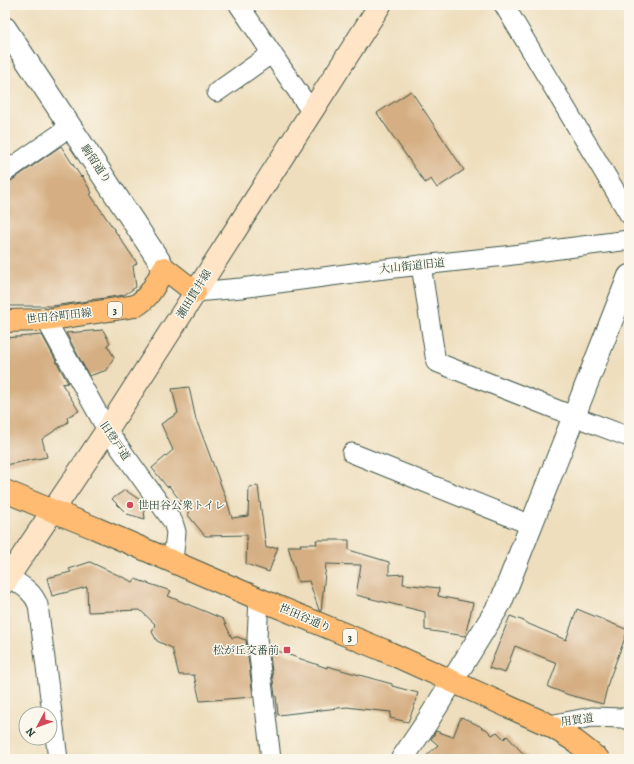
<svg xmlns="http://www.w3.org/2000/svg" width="634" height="764" font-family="Alegreya,'Noto Serif JP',serif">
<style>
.building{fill:#d5af83}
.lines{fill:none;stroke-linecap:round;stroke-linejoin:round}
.minor-casing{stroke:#3e5549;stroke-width:21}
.tertiary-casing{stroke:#3e5549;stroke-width:24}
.secondary-casing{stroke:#3e5549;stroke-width:24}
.primary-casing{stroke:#3e5549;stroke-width:24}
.minor{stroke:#fff;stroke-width:19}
.tertiary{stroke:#fff;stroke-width:22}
.secondary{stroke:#ffe4c6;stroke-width:22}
.primary{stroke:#ffbb71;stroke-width:22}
.poi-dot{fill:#d1495b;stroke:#fbf7ec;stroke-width:1.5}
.labels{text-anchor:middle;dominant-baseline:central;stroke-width:3;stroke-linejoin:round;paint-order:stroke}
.shield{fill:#fbf7ec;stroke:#61756b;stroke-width:1}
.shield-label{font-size:10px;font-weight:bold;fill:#1f3d34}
.street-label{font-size:11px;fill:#1f3d34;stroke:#fbf7ec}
.poi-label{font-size:11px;fill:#1f3d34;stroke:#fbf7ec;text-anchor:start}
</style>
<rect width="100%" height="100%" fill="#fbf7ec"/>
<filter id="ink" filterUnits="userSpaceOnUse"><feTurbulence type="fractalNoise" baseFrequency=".025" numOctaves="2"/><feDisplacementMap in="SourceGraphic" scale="8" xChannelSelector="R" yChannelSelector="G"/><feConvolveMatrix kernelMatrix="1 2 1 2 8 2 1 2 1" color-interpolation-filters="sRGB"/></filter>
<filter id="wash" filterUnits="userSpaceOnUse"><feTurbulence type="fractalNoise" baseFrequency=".012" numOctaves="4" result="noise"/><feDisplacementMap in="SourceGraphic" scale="16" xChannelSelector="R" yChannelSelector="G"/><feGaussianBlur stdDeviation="0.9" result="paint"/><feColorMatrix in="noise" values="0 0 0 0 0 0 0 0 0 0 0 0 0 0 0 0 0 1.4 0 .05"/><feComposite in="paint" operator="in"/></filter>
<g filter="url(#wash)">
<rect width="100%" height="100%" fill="#eedebd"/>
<g id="blocks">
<g class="building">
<path d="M411,91L464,170L437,188L431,179L425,183L377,113Z"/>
<path d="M61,146L81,177L82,176L92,193L90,194L137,263L133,266L136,287L124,295L98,299L88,300V301L52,306H5V184L11,181Z"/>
<path d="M103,330L110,343L107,345L114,357L107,370L89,376L66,333Z"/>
<path d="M42,335L68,383L62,384L79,411L67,417L68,422L42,439L47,457L5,465V338Z"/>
<path d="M189,387L196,420L200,429L228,504L232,518L248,516L249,487L258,486L266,548L278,547L269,572L246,564L247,535L205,536L188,515V511L169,486L167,487L152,468L173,450L161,424L178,413L172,389Z"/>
<path d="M125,490L143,502L145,519L127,514L112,499Z"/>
<path d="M316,540H349V550L389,562V575L404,574L403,584L439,588L438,596L473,603L465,636L425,630V612L356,595L361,565L326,564L321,611L319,610L309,581L298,582L288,546H301L300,544H317Z"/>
<path d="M90,562L133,582L135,579L171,591L168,596L223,619L232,638L237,637L246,640L253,697L200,701L194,675H179L172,648L157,641L152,632L155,624L140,610L88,612L87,587L52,596L47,578L71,572L69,569Z"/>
<path d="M577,609L628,630L609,680L603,704L569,695L548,687L557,663L515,646L505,673L489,668L510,616L524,621V622L566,640Z"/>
<path d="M269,648L327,668V666L392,684V686L418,693L416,699H417L408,722L390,718L391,712L362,709L347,707L278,715L276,696H275Z"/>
<path d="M461,717L480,726L482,728L486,729L492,735L497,732L504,739L507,736L528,759H423L438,745L431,739L436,731L453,737Z"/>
</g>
</g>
</g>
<g filter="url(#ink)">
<use href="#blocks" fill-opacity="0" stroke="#3e5549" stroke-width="1"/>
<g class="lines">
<defs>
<g id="minor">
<path d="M239,5L311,111"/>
<path d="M504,5L629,214"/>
<path d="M217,92L272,53"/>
<path d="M5,172L71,126"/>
<path d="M421,265L436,362L573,416L629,437"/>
<path d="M195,292L241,288L376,270L505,256L629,240"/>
<path d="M46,320L107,430L173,522L176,532L173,561"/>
<path d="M352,453L531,525"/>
<path d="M9,577C21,585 33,591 38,605L58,759"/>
<path d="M259,599L257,638L271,759"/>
<path d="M549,725L592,717L622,718L629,720"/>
</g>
<g id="tertiary">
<path d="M5,28L164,268"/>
<path d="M402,759L427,722L501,602L629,276"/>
</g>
<path id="secondary" d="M5,582L107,430L380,5"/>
<g id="primary">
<path d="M5,321L46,320L135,306C150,298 156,282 164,268L195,292"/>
<path d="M5,491L53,511L95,528L259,599L383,650L549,725L575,741L598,759"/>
</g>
</defs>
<use href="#minor" class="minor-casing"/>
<use href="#tertiary" class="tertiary-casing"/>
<use href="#secondary" class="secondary-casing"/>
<use href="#primary" class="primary-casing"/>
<use href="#minor" class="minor"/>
<use href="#tertiary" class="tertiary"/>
<use href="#secondary" class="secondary"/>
<use href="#primary" class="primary"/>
</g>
</g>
<g class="poi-dot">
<circle cx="130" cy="505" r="4"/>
<rect x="283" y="646" width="8" height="8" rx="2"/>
</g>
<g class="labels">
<g class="shield">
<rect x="108" y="302" width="14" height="16" rx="3"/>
<rect x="343" y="629" width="14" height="16" rx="3"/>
</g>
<g class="shield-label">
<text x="115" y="310">3</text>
<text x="350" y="637">3</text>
</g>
<g class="street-label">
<text transform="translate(96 164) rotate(56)">駒留通り</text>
<text transform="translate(412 266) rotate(-6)">大山街道旧道</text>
<text transform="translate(194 294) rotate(-58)">瀬田貫井線</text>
<text transform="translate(59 316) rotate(-6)">世田谷町田線</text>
<text transform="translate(115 441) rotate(56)">旧登戸道</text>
<text transform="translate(305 618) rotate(23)">世田谷通り</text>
<text transform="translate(577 720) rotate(-8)">用賀道</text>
</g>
<g class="poi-label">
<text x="138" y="505">世田谷公衆トイレ</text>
<text x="279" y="650" text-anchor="end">松が丘交番前</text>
</g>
</g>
<rect width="634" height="764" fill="none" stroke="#fbf7ec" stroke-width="20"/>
<g transform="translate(38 726) rotate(229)"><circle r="19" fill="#fbf7ec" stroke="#a3ada2"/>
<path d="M0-3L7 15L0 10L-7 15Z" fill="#d1495b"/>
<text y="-6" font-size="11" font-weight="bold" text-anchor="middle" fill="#1f3d34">N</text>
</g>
</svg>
